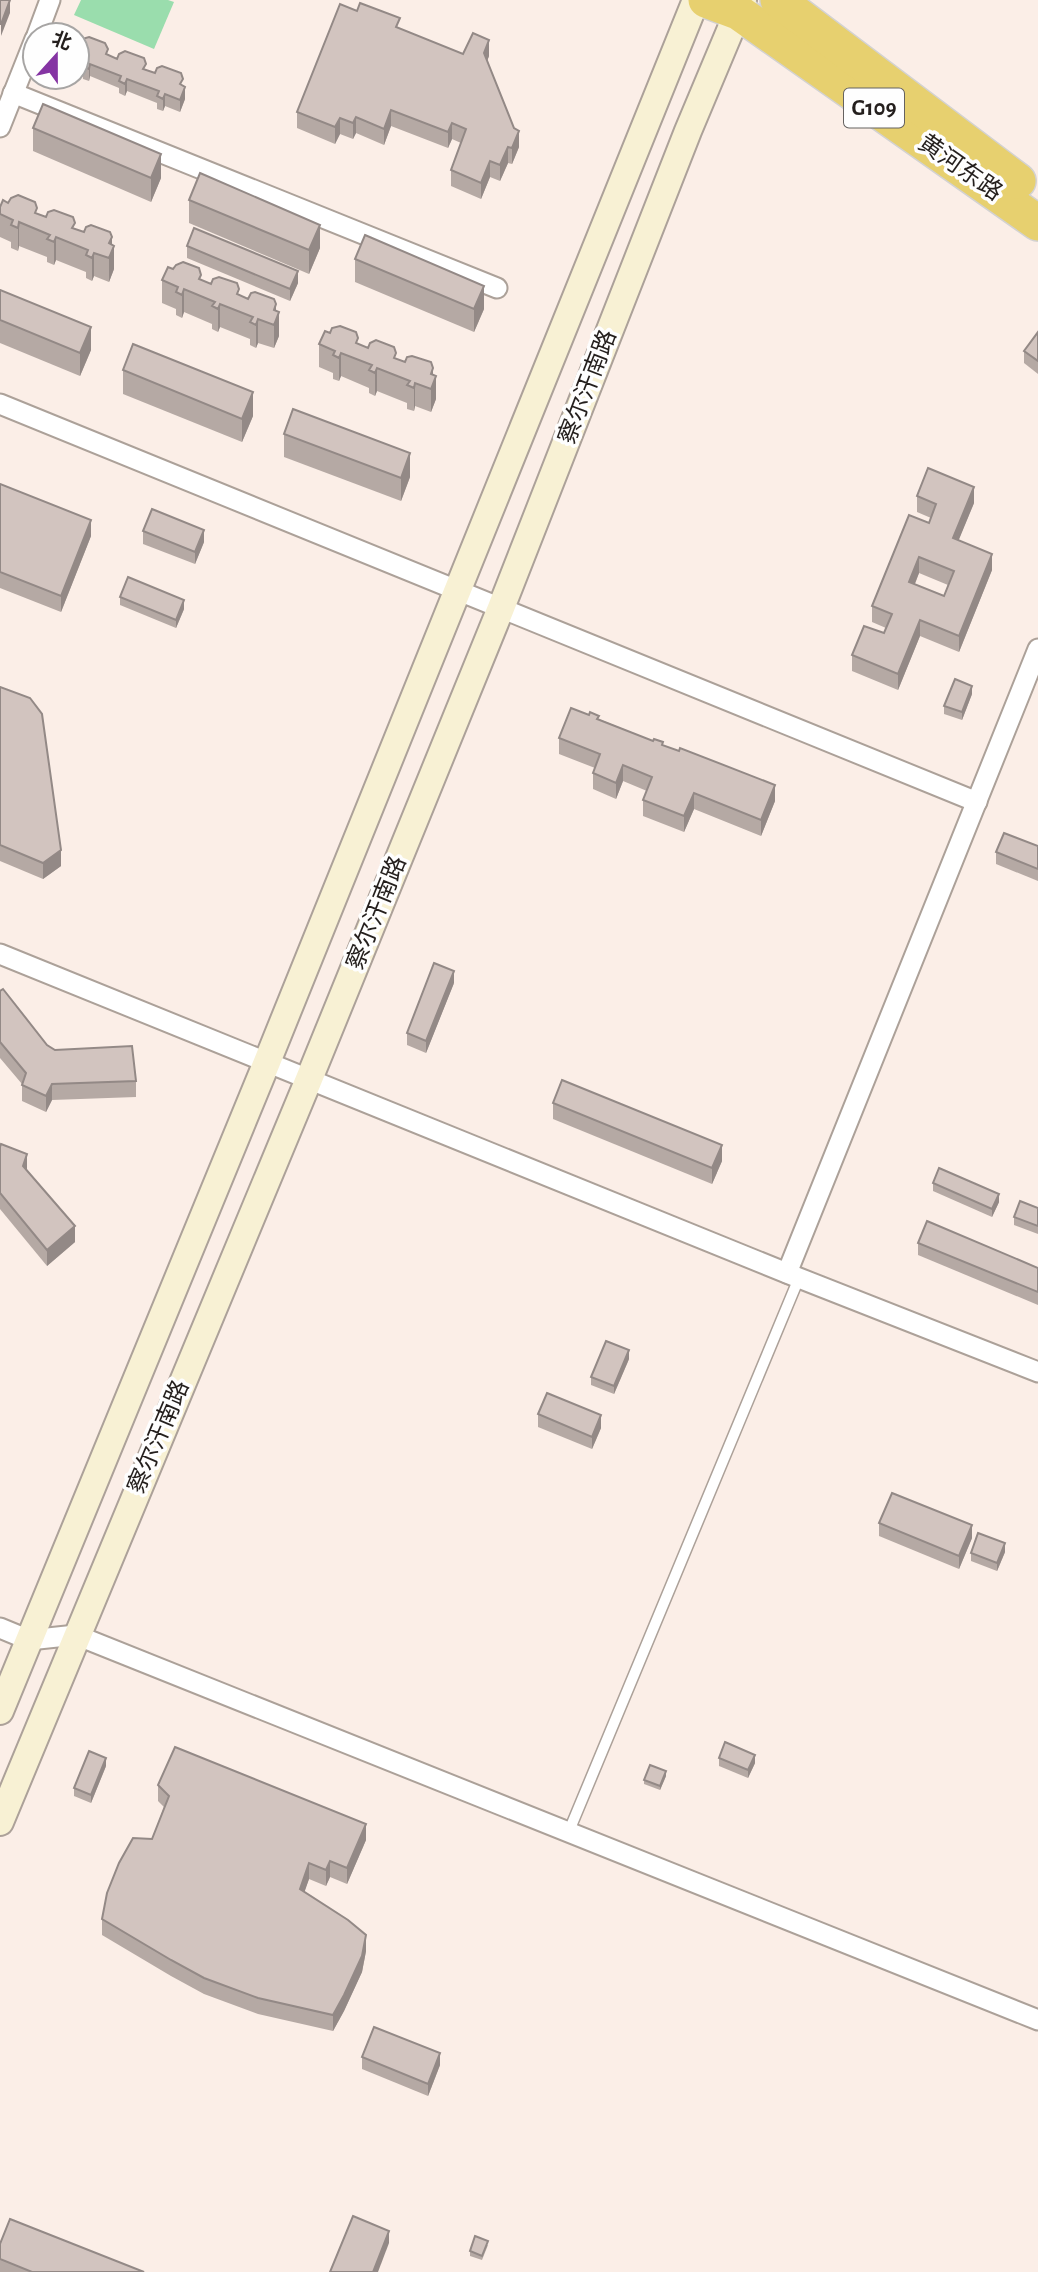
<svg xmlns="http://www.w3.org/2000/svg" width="1038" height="2272" font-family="'Alegreya Sans','Noto Sans SC',sans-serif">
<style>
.green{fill:#9addad}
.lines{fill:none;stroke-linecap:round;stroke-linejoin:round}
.lane-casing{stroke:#aca199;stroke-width:13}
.street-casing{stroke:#aca199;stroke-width:23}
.secondary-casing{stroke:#aca199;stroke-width:30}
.highway-casing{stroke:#d3d2d2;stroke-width:38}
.lane{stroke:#fff;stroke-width:10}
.street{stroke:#fff;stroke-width:19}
.secondary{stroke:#f8f1d4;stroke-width:26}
.highway{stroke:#e7d06f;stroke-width:35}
.wall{fill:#b5a9a4;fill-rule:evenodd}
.shaded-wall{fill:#938986}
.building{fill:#d2c4bf;stroke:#938986;stroke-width:2;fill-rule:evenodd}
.labels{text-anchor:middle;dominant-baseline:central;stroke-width:7;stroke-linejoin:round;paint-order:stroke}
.shield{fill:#fefefe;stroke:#656260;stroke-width:2}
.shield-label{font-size:23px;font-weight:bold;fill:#241f1d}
.street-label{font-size:24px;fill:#241f1d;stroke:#fefefe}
</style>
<rect width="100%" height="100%" fill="#fbeee7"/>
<path class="green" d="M81,0H168L174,2L154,49L74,15Z"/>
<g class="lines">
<defs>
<path id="lane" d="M569,1831L799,1278"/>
<g id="street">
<path d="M37,35L50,0"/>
<path d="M13,93L497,288"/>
<path d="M0,127L35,39"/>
<path d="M0,404L977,802"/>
<path d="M0,954L799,1278L1038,1372"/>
<path d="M787,1273L1038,649"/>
<path d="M0,1628L29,1640L76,1635L1038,2020"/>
</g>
<g id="secondary">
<path d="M0,1711L267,1062L696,0"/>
<path d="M0,1822L309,1079L501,608L688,131L743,0"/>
</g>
<g id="highway">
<path d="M706,0L738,12L1038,223"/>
<path d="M778,0L1018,181"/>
</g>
</defs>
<use href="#lane" class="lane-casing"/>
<use href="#street" class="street-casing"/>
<use href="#secondary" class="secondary-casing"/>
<use href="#highway" class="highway-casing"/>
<use href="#lane" class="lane"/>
<use href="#street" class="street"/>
<use href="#secondary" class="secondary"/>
<use href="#highway" class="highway"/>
</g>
<g class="wall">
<path d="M400,29L463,54L489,56L487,61L519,147L512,164L508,163L500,181L490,177L481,199L451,186V170L461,143L452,139L448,148L391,126L384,145L356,133L353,139L340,134L335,144L297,128V112Z"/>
<path d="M77,43L183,86L185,99L180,112L165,106L163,111L157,109V103L127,91L125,96L119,93V88L90,76L89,81L83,79V73L77,70Z"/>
<path d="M33,128L161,178L151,202L33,151Z"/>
<path d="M189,200L320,248L309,274L189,223Z"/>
<path d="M0,207L37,214L112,244L114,269L109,282L94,276L92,281L86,278V272L56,260L54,265L47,262V257L19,246L18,251L11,248V242L0,237Z"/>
<path d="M187,246L298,283L290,301L187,258Z"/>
<path d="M355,259L484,309L474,332L355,282Z"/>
<path d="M162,280H201L248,299L276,311L279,336L274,348L258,343L256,348L250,345V339L220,327L218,332L212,329V324L184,312L182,318L176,315V309L162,303Z"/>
<path d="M0,290L91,350L80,376L0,343Z"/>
<path d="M1038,332V374L1024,363V351Z"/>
<path d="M330,333L433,375L436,399L431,412L415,406L414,411L407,409V403L377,391L375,396L369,393V388L341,376L339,381L333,379V373L319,367V344Z"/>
<path d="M123,370L253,416L242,442L123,394Z"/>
<path d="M284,434L410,477L401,501L284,457Z"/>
<path d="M0,484L91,536L61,612L0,588Z"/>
<path d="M917,496L974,503L958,541L992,570L959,652L920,636L898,690L852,671V655L884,633L886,628L872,622V606L929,523L931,518L917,512ZM919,573L948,585L944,596L915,584Z"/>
<path d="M143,531L204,542L195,564L143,544Z"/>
<path d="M120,597L184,609L176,628L120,605Z"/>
<path d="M0,687L61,866L43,879L0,861Z"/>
<path d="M972,694L962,720L944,714V706Z"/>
<path d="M599,719L663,745L775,801L761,836L694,809L684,832L643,816V800L647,791L623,781L616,799L593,789V773L595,768L559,754V738Z"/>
<path d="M1038,846V881L996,864V852Z"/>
<path d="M454,983L426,1053L407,1045V1033Z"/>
<path d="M0,991L47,1045L55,1050L136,1081V1097L52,1100L46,1112L22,1101V1084L0,1058Z"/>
<path d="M553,1103L722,1161L712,1184L553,1119Z"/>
<path d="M0,1147L26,1171L75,1242L47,1266L0,1209Z"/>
<path d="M933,1183L999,1202L992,1217L933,1191Z"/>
<path d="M1038,1208V1234L1014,1225V1217Z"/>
<path d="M918,1243L1038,1268V1305L918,1255Z"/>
<path d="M629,1359L614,1394L591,1385V1377Z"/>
<path d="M538,1414L601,1428L592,1449L538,1427Z"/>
<path d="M879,1523L972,1538L959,1569L879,1536Z"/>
<path d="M1005,1552L997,1571L971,1561V1553Z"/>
<path d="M719,1758L755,1763L748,1778L719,1766Z"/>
<path d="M106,1766L91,1803L74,1796V1788Z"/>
<path d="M666,1776L660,1790L644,1784V1780Z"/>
<path d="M158,1785L366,1840L347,1884L330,1877L326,1886L309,1879L304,1892L366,1951L362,1972L344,2011L333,2031L258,2014L204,1994L171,1976L102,1935V1919L152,1839L164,1807L158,1801Z"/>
<path d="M362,2057L440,2065L428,2096L362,2069Z"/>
<path d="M0,2244L144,2272H0Z"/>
<path d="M488,2245L482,2260L470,2256V2251Z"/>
</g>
<g class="shaded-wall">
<path d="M10,0V13L1,36V24Z"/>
<path d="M489,40V56L484,69V53Z"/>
<path d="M90,64V76L89,81V69Z"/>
<path d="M127,79V91L125,96V84Z"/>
<path d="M185,87V99L180,112V100Z"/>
<path d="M165,94V106L163,111V99Z"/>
<path d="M391,110V126L384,145V129Z"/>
<path d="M356,117V133L353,139V123Z"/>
<path d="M340,118V134L335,144V127Z"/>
<path d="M452,123V139L448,148V132Z"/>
<path d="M519,131V147L512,164V148Z"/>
<path d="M508,147V163L500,181V165Z"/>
<path d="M161,154V178L151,202V178Z"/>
<path d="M490,161V177L481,199V183Z"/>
<path d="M19,222V246L18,251V228Z"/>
<path d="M320,225V248L309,274V250Z"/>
<path d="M56,237V260L54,265V242Z"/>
<path d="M112,237V252L114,246V269L109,282V243Z"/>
<path d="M94,253V276L92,281V258Z"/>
<path d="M298,271V283L290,301V289Z"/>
<path d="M484,286V309L474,332V309Z"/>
<path d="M184,289V312L182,318V295Z"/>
<path d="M220,304V327L218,332V309Z"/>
<path d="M276,304V318L279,312V336L274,348V310Z"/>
<path d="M258,319V343L256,348V325Z"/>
<path d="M91,327V350L80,376V353Z"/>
<path d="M341,353V376L339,381V358Z"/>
<path d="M377,368V391L375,396V373Z"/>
<path d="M433,368V382L436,376V399L431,412V374Z"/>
<path d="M415,383V406L414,411V388Z"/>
<path d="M253,392V416L242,442V419Z"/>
<path d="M410,453V477L401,501V478Z"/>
<path d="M974,487V503L953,554V538Z"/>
<path d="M91,520V536L61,612V596Z"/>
<path d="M204,530V542L195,564V552Z"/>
<path d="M992,554V570L959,652V636Z"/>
<path d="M919,557V573L909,598V582Z"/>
<path d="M184,600V609L176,628V620Z"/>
<path d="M920,620V636L898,690V674Z"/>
<path d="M972,686V694L962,720V712Z"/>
<path d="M623,765V781L616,799V783Z"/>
<path d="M775,785V801L761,836V820Z"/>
<path d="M694,793V809L684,832V816Z"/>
<path d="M61,850V866L43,879V863Z"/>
<path d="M454,971V983L426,1053V1041Z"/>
<path d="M52,1084V1100L46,1112V1096Z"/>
<path d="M722,1145V1161L712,1184V1168Z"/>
<path d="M27,1154V1170L23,1166Z"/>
<path d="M999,1194V1202L992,1217V1209Z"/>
<path d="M75,1226V1242L47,1266V1250Z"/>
<path d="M629,1350V1359L614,1394V1386Z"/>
<path d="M601,1415V1428L592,1449V1437Z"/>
<path d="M972,1525V1538L959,1569V1556Z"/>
<path d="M1005,1543V1552L997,1571V1563Z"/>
<path d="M755,1755V1763L748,1778V1770Z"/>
<path d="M106,1758V1766L91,1803V1795Z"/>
<path d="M666,1771V1776L660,1790V1786Z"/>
<path d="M366,1824V1840L347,1884V1868Z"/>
<path d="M330,1861V1877L326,1886V1870Z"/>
<path d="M309,1863V1879L300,1905V1889Z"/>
<path d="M366,1935V1951L362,1972L344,2011L333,2031V2015Z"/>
<path d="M440,2053V2065L428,2096V2084Z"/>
<path d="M389,2231V2243L378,2272H373Z"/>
</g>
<g class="building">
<path d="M0,0H10L1,24H0Z"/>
<path d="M360,3L400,18L396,27L463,54L473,33L489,40L484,53L514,128L519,131L512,148L508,147L500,165L490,161L481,183L451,170L466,129L452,123L448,132L391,110L384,129L356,117L353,123L340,118L335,127L297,112L340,4L357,11Z"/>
<path d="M89,37L105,43L108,49L106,54L117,59L119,54L125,51L144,58L146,64L143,69L155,73L157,68L162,66L181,73L183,79L180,84L185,87L180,100L165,94L163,99L157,96L159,91L127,79L125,84L119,81L121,76L90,64L89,69L83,66L84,62L77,58V43L79,44L82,39Z"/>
<path d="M43,104L161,154L151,178L33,128Z"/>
<path d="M200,173L320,225L309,250L189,200Z"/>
<path d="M18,195L35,202L37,208L35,213L46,217L48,212L54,210L73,217L75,223L72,228L84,232L86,227L91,225L110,232L112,237L109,243L114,246L109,258L94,253L92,258L86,255L88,250L56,237L54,242L47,239L50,235L19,222L18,228L11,225L13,220L0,214V207L3,200L8,203L11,198Z"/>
<path d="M194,228L298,271L290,289L187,246Z"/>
<path d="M365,235L484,286L474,309L355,259Z"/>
<path d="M183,262L199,268L201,275L199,279L211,284L213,279L219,277L237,283L239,289L237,294L248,299L251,293L255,292L274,299L276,304L274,310L279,312L274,325L258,319L256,325L250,322L253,317L220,304L218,309L212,306L215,302L184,289L182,295L176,292L178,287L162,280L168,267L173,269L176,265Z"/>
<path d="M0,290L91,327L80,353L0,320Z"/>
<path d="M340,326L356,332L358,338L356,343L368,348L370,343L376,340L394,347L396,353L394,358L405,362L407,357L412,356L431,362L433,368L431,374L436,376L431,389L415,383L414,388L407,385L410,381L377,368L375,373L369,370L372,365L341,353L339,358L333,355L335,351L319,344L325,331L330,333L332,328Z"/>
<path d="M1038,332V361L1024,351Z"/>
<path d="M133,344L253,392L242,419L123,370Z"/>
<path d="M293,409L410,453L401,478L284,434Z"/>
<path d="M928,468L974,487L953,538L992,554L959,636L920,620L898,674L852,655L864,626L884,633L892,614L872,606L909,515L929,523L936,504L917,496ZM919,557L954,571L944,596L909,582Z"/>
<path d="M0,484L91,520L61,596L0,572Z"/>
<path d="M152,509L204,530L195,552L143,531Z"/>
<path d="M128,577L184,600L176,620L120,597Z"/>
<path d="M955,679L972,686L962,712L944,706Z"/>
<path d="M0,687L30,698L42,714L61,850L43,863L0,845Z"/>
<path d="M571,708L589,715L590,712L599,716L597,719L653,741L654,739L663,742L662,745L679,751L680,748L775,785L761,820L694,793L684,816L643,800L652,777L623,765L616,783L593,773L600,754L559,738Z"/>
<path d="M1004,833L1038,846V869L996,852Z"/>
<path d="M434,963L454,971L426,1041L407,1033Z"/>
<path d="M3,989L47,1045L55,1050L132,1046L136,1081L52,1084L46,1096L22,1085L26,1073L0,1042V991Z"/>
<path d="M562,1080L722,1145L712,1168L553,1103Z"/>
<path d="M1,1144L27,1154L23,1166L75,1226L47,1250L0,1193V1147Z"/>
<path d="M939,1168L999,1194L992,1209L933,1183Z"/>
<path d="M1020,1201L1038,1208V1226L1014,1217Z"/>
<path d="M927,1221L1038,1268V1292L918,1243Z"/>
<path d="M606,1341L629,1350L614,1386L591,1377Z"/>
<path d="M547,1393L601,1415L592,1437L538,1414Z"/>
<path d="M892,1493L972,1525L959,1556L879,1523Z"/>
<path d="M978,1533L1005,1543L997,1563L971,1553Z"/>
<path d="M725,1742L755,1755L748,1770L719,1758Z"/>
<path d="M175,1747L366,1824L347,1868L330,1861L326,1870L309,1863L300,1889L348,1920L366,1935L362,1956L344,1995L333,2015L258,1998L204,1978L171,1960L102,1919L107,1893L119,1863L133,1838L152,1839L169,1796L158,1785Z"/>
<path d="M89,1751L106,1758L91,1795L74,1788Z"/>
<path d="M650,1765L666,1771L660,1786L644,1780Z"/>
<path d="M374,2027L440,2053L428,2084L362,2057Z"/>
<path d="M353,2216L389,2231L373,2272H330Z"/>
<path d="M10,2219L144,2272H32L0,2259V2244Z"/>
<path d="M475,2236L488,2241L482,2256L470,2251Z"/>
</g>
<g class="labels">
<rect class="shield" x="844" y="88.5" width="60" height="39" rx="5"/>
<g class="shield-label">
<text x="874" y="108">G109</text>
</g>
<g class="street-label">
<text transform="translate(960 168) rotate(35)">黄河东路</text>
<text transform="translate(588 387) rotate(-69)">察尔汗南路</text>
<text transform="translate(377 913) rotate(-68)">察尔汗南路</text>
<text transform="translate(159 1437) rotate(-67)">察尔汗南路</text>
</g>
</g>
<g transform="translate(56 56) rotate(21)"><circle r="33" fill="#fefefe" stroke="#a7a5a4" stroke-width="2"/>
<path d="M0-5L12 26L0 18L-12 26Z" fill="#8534a3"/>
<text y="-10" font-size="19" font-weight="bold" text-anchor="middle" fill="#241f1d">北</text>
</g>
</svg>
